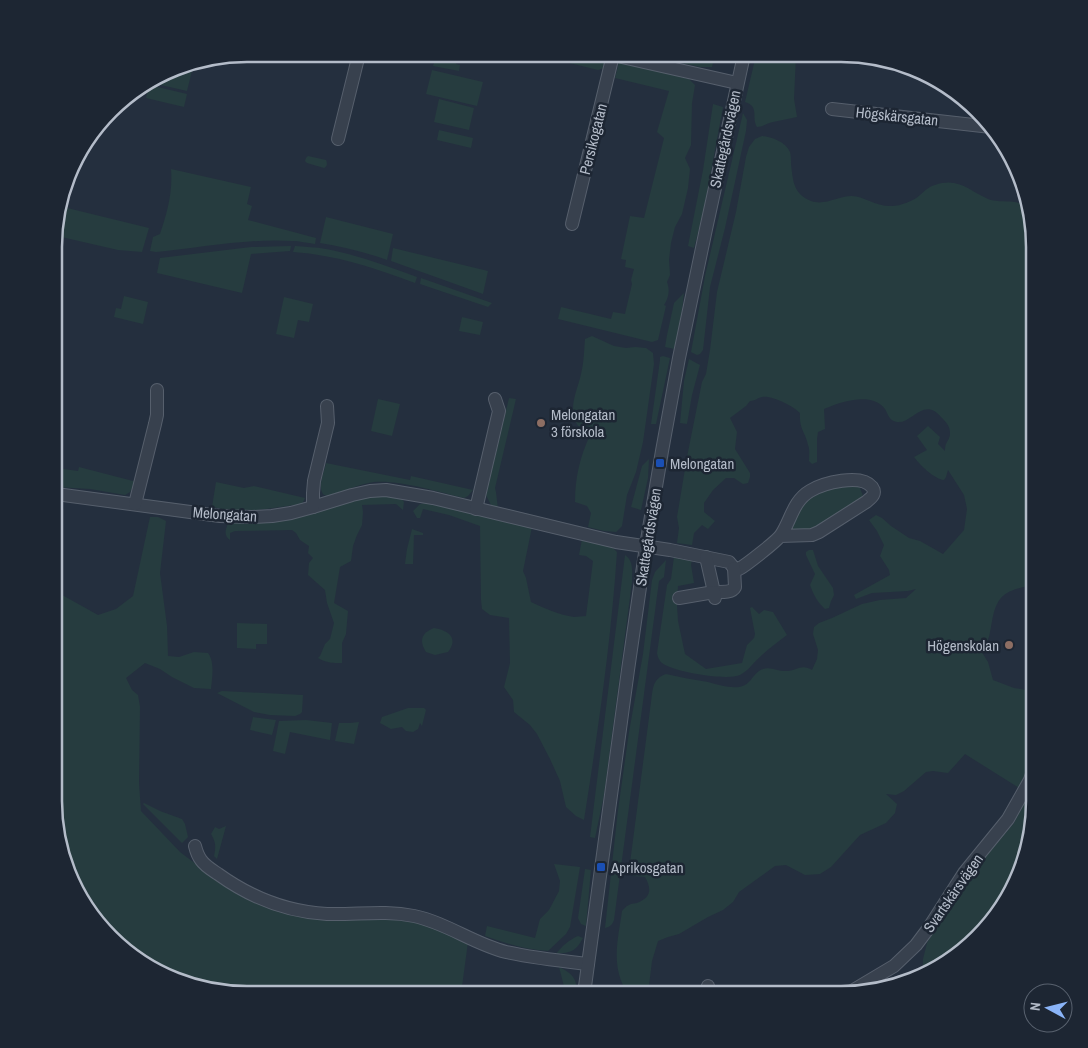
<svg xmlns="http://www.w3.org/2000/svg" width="1088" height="1048" font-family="'Archivo Narrow',sans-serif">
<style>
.green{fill:#263c3f}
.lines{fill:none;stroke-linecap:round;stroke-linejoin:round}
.minor-casing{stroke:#565f6c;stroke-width:14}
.minor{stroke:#38414e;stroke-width:12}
.education-dot{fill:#8d6e63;stroke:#1d2633;stroke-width:2}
.transit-dot{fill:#1a4fb4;stroke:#1d2633;stroke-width:2}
.labels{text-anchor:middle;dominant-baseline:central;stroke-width:5;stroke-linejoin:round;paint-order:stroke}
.street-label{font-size:15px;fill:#b4bcc9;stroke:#1d2633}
.poi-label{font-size:15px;fill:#b4bcc9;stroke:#1d2633;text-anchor:start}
.rim{fill:none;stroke:#b4bcc9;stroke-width:2.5}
</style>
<rect width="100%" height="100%" fill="#242f3e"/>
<g class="green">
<path d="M436,55L457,60L456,64L460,65L459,71L433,66L434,63L431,61V58H434Z"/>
<path d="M545,55C559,55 596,50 605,61L604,68L598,70L545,57Z"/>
<path d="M646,55H715L712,67H700Z"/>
<path d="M756,55H796L794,99L797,117C789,119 781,120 773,122C767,123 763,127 757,127C751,117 760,107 745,102Z"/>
<path d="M619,62L689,79L695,85L692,103L691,145L685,158L690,169L688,188L682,214L675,227L671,243L669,260L670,275L667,282C670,290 669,297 664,305L666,306L658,340L652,342L558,319L561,307L611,319L613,312L625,314L632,284L631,280L634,269L625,267L626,260L621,259L630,216L644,218L664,138L657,132L669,91L615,78Z"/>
<path d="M194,63L187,91L152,83L185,64Z"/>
<path d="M432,70L483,82L477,106L426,94Z"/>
<path d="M149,85L187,94L184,107L146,98Z"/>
<path d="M439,99L474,108L469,130L434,122Z"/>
<path d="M713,104L723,107L704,209L694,248L688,246L703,170Z"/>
<path d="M743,113L747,120L746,131L725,228L710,287L703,350L700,354L697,355L691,352L705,276Z"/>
<path d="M439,130L473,138L471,148L437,140Z"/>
<path d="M762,136C772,137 786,142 790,152C791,155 791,161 791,164C793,180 793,194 811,201C825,206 838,196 852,196C863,196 877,207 892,206C900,206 914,201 920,195C925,191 928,187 935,185C959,177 969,191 988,199C1002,204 1015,198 1028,207L1034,235V585C1025,587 1015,588 1007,593C992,602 993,622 989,637C987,642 984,646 981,651L988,662L993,680L1014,688L1026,690L1034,700V755L1027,774L1019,788L965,754L948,773L933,771L926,772L904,791L896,795L886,794L897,804L895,813L886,823L860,835L831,867L820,874L805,875L786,865L775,866L739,892L733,902L723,910L708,917L679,934L668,937L658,941L652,961L648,994H628C610,967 618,940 622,911C624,909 626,906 629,905C632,903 633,904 637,903C651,898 652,889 645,877L633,876L631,872L630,863L651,702C653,689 652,679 666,674C680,677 694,680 708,682C719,685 728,688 739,687C752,685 752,673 763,669C771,666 779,672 786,671C796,671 802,663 812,670L817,659L818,650L813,634L814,627L819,623L832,618L862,604L880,600L906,598L916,589L908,591L872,593L856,599L854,595L890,575L889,570L880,556L884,545L877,531L869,520L876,515L882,518L891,526L909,538L920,541L943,554L964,530L967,509L964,495L948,470L946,477L944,480C934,479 920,465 914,457L927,450L917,436L928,426L940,437L938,444L945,451C945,449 945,446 946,444C948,440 950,438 950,433C950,426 946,422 941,417C924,396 912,424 897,422C889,421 888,414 885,409C872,391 840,402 824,409L825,429L818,432L817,439V462L812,464L809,461C809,456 810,449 808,445C805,431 799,430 800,413C793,406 772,395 762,397C757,398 755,401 750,401L746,406L730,418L737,432L735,449L750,473V477L748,483L743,484L734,478H726L713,490L704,503V512L715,521L708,529L702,525L694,533L692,545L677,543L679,528L677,517L687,457L702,382L706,374L710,350L717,292L736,212L746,157L749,147L755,139Z"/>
<path d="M308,156L326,160C327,163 328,166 324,168L307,163L305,161L306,158Z"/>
<path d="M171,169L251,187L247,204L252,206L248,220L316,238L315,244C307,243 300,241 292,241C249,238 199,248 156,252L150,251L153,237L160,234C167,213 173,192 171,169Z"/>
<path d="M59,206L149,228L142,252L118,250L57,236V210Z"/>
<path d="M326,217L393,234L387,260C365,252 343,247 320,243Z"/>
<path d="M291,246L290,251L251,254L242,293L157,273L160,258L251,247Z"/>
<path d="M295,246C305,247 316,247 326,249C358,255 387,266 417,277L415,283C374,268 337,255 293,252Z"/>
<path d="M393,248L488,271L483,294L391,261Z"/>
<path d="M421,278L492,303L488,307L420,284Z"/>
<path d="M684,293L681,321L675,349L665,347L667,335L674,303Z"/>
<path d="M124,296L148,302L143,324L114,317L116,308L121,309Z"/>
<path d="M284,297L313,304L309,322L298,320L294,338L276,334Z"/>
<path d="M462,317L483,322L480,335L459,331Z"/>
<path d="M592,336L614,346L626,348L635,347L646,348L653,353L654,364L643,442L636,472L627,495L622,526L616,532L604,531L588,527L591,513L587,506L575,502C575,477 580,457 590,435L587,429L578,426C567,409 577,392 581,374C584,362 584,351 585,339Z"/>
<path d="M663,356L670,358L656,424H651L660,360V357Z"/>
<path d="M689,359L700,365L692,395L687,424L680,423L684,381Z"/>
<path d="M509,398L516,399L495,488L496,492L498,509L491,505L486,495Z"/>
<path d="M378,399L400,404L392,436L371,431Z"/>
<path d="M649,459L648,478L641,510L631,507L642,466Z"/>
<path d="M326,463L410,480L411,476L473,490L468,496L464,498C438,492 401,480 374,482C360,484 343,491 329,496L324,495C317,487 324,473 326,463Z"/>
<path d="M79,467L133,481L135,482L130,492L125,495L90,489L56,487V468L78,471Z"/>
<path d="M216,482L244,488L254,486L305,498L302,504L251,511L229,510L212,507Z"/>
<path d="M836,486H857L860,488L863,496L862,498L812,530H793C792,524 795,520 797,515C806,496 818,493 836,486Z"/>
<path d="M399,495L404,502L403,510L396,504L362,505L363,512L362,525L357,535L353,546L351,561L340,567L334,603L348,611L346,634L342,643V663C333,663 327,663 318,658L320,656L325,644L330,639L334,623L327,603L325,590L308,575L309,563L313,558L308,553L309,546L300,540L296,533L292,530L235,531L230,533V540C224,536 225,530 228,524L234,523L358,498Z"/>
<path d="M425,503L532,527L523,571L526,578L531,602C543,608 560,615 574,617C578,617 582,616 586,616L593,561L586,556L579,555L582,539L611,546L617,552C611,642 598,731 584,820L576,816L566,807L560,781L550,759L537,734L530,725L514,712L513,700L504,687L510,663L509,618L490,615L482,609L481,600L480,526L449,515L423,509L420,518H417L413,511L420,504Z"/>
<path d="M150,517H158L166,521L160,573L167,626L168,656L179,657L194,652L208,653C215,662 212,678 211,689L194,688L172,677L160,669L145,663L126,678L132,690L138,695L140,707L139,783L141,811L180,852L221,883L252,901L282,913L318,918L389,919L419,923L468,942L461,994H235L161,974L94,919L68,875L54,813L55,591L98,615L116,609L133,596Z"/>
<path d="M412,529L423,533V535H414L413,564H405L407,549Z"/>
<path d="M809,550H813L818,566L833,588L834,595L831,601L829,608L825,609C818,603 813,594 810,585L815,574L806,555V552Z"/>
<path d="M625,555C634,561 632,572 632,582L604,795L595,838L590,837Z"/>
<path d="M674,557L692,559L691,565L694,583L678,586L677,605L678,621L685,654L706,669L742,663L747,645L754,638L755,634L750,608L752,607L759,614L764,610L773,612L787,635C778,642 768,649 760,657C753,663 748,671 740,675C727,681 673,672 662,663C659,660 658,658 657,653L667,585L671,579Z"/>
<path d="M666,560L664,577L659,581L614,920C612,925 610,927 605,928L618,810L629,732L643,654L652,580L655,572Z"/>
<path d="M237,623L267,624V644H256V649L237,648Z"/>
<path d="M434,628C448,630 459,638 448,652L435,655L426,652C419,641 421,633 434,628Z"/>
<path d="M222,691L303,695L302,712L300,714L295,716L270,715L254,712L217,693Z"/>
<path d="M408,708H424L426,710L422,726L420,723L418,729L413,732L406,731L402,727L391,729L380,723L382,717Z"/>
<path d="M253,717L276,720L272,735L250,730Z"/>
<path d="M306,720L332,723L330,740L290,732L285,754L273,751L279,721Z"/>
<path d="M359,722L354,744L335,741L339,723H350Z"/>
<path d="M1034,783V813L1014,887L959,954L923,974V959L927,943L936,927L962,885L1014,823Z"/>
<path d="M144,803L160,811L182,819L185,824L188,837L182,843L143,804Z"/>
<path d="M226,826L217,859L214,856C216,848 216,842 211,834L215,827L219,829Z"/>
<path d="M554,864L580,867L570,927L566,934L548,951C526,950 505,943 485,936L487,926L535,938L540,919L549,910L559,891L560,881Z"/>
<path d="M585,869L591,870L586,926L581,924L578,918Z"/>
<path d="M578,936L583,938C575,952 572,952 556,954C562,946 569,940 578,936Z"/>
<path d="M559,967C572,973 578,979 576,994H566Z"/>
</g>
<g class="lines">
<defs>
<g id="minor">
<path d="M613,55L737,83"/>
<path d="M832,109L991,127"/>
<path d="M338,139L359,54"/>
<path d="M572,224L613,55"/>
<path d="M56,494L220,516L252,517L272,516L291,513L313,507L352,495L370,491L386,490L433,498L616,542L670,550L729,562L734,568L739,569C746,565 777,541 781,535C791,520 793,501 810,491C823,483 861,473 872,487C877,494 871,498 866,502L819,532L812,535L780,536"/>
<path d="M135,504L155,424L157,415V390"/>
<path d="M313,507V493L314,481L328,423L327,406"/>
<path d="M476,509L499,411L495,399"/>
<path d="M706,557L714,592C721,592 732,593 735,587L734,568"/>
<path d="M679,598L714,592L715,598"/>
<path d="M195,846C196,850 198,856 201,860C205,866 212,870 218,874C250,897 288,912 327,914C357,915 384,910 414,916C447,923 474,944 506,952C532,958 561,961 588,964"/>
<path d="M584,994L628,670L646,546L662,451L679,358L706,229L744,55"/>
<path d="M706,994L708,986"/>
<path d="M847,994L894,966L916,945L928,929L964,873L1008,819L1030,780L1034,768"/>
</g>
</defs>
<use href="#minor" class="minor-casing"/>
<use href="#minor" class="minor"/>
</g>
<g class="education-dot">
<circle cx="541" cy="423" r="5"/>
<circle cx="1009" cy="645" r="5"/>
</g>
<g class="transit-dot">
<rect x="655" y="458" width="10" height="10" rx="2.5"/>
<rect x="596" y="862" width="10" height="10" rx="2.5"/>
</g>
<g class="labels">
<g class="street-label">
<text transform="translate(897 116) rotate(6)">Högskärsgatan</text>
<text transform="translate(593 139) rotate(-76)">Persikogatan</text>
<text transform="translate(725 139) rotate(-78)">Skattegårdsvägen</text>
<text transform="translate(225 514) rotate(4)">Melongatan</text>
<text transform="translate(648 537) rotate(-81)">Skattegårdsvägen</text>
<text transform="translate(953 893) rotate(-55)">Svartskärsvägen</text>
</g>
<g class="poi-label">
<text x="551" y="414">Melongatan<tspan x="551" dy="17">3 förskola</tspan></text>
<text x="670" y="463">Melongatan</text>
<text x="999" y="645" text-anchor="end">Högenskolan</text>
<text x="611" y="867">Aprikosgatan</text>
</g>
</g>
<path d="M0 0H1088V1048H0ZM247 62H841A185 185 0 0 1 1026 247V801A185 185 0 0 1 841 986H247A185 185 0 0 1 62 801V247A185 185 0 0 1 247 62Z" fill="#1d2633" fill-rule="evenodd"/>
<path class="rim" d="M247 62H841A185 185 0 0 1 1026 247V801A185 185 0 0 1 841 986H247A185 185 0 0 1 62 801V247A185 185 0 0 1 247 62Z"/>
<g transform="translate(1048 1008) rotate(277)"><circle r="24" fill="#1d2633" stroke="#59626f"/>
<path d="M0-4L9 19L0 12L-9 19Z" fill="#8ab4f8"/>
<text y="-8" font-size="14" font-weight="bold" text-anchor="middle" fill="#b4bcc9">N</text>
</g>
</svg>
